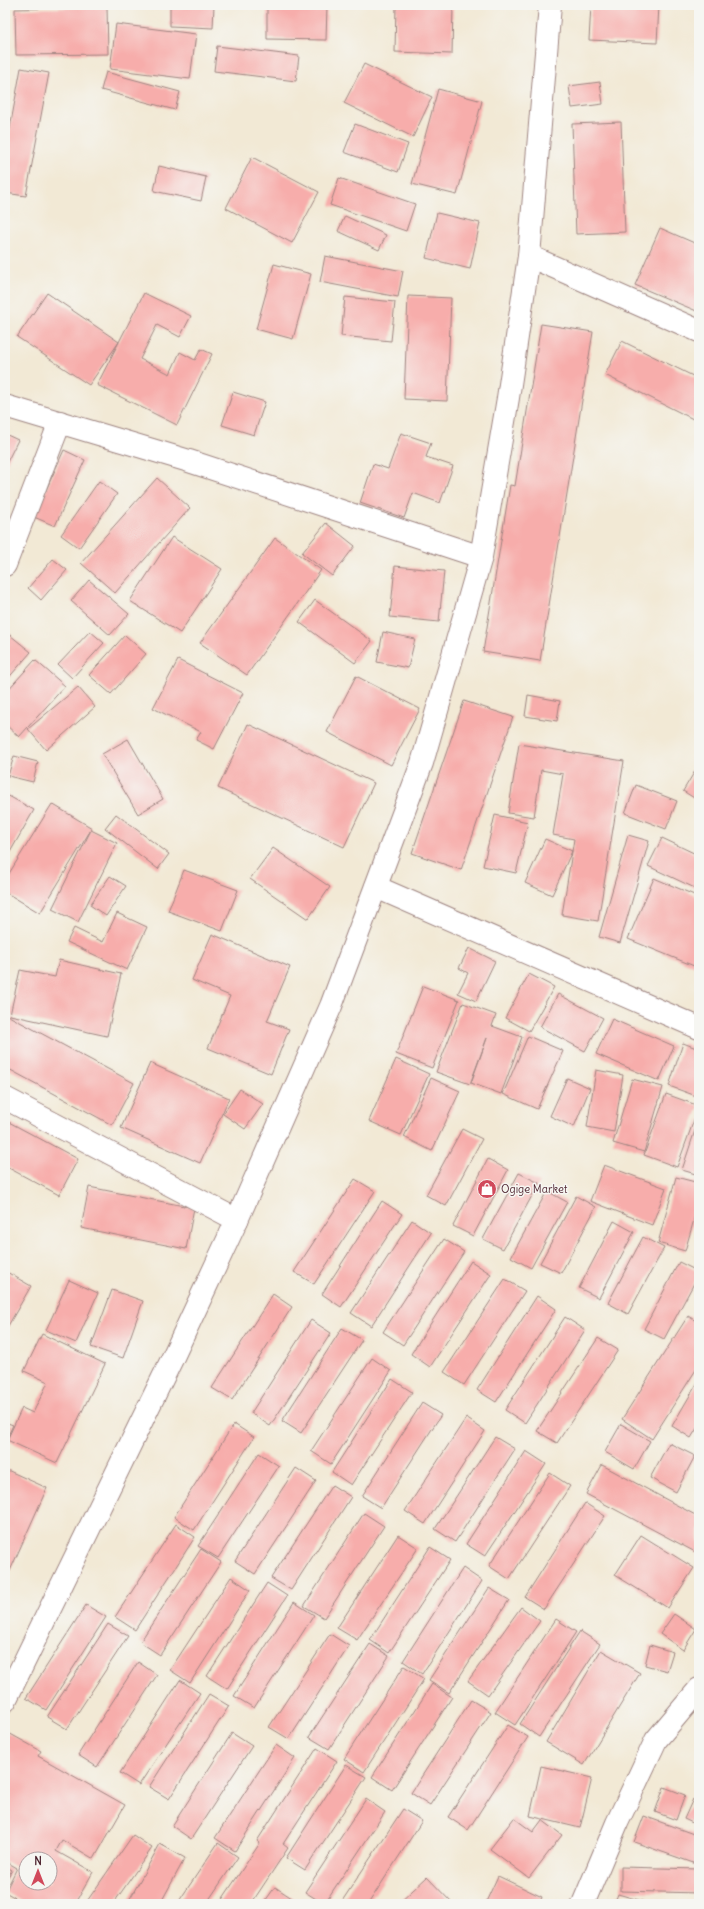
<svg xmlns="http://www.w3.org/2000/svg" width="704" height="1909" font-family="Delius,sans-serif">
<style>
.building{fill:#f7adab;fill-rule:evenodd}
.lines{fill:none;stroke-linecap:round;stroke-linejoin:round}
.minor-casing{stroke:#9e8480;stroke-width:24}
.tertiary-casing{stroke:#9e8480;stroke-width:24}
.minor{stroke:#fff;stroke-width:22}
.tertiary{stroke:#fff;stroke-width:22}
.labels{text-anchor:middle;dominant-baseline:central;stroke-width:3;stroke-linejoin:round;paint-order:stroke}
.poi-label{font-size:11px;fill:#4a1f2b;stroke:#f6f6f2;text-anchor:start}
</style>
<rect width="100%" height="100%" fill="#f6f6f2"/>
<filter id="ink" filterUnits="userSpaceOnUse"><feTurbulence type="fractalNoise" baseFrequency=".025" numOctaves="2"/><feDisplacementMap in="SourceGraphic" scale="8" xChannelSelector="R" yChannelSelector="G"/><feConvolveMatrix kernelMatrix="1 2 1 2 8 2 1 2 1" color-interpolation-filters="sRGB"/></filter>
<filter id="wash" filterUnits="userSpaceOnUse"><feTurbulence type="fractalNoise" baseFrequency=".012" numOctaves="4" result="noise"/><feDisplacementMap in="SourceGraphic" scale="16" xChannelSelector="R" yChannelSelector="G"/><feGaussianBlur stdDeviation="0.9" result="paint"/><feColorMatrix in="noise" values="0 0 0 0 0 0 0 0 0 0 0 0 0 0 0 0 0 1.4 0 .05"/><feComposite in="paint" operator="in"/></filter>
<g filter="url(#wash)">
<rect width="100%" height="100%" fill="#f2e9d5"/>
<g id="blocks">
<g class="building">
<path d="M170,5H214L213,28L170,26Z"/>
<path d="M267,5H327L326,40L267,39Z"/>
<path d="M396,5H453L452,54L395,52Z"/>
<path d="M591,5H659L657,43L589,40Z"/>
<path d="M107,7L108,54L16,55L15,9Z"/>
<path d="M116,24L196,34L190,79L110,69Z"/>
<path d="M217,46L299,56L296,81L214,71Z"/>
<path d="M364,64L432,97L413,137L344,103Z"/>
<path d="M21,68L49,73L26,196L5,193V155Z"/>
<path d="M106,72L180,92L175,110L101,90Z"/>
<path d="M600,82L603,104L572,108L569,86Z"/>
<path d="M438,89L482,101L457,195L412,184Z"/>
<path d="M621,122L625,232L576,234L572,124Z"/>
<path d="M355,124L408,144L398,172L344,152Z"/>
<path d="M252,157L319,192L292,243L226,208Z"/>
<path d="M159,166L206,177L201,201L154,191Z"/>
<path d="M339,178L415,204L406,231L330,205Z"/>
<path d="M437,213L480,223L470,269L426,258Z"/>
<path d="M345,216L386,235L379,250L338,231Z"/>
<path d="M660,228L699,245V312L635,285Z"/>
<path d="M325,256L403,271L398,297L320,282Z"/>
<path d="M274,264L311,274L293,339L256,329Z"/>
<path d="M47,293L119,342L89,385L17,337Z"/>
<path d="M144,293L191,316L180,337L157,325L140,359L170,374L180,352L195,360L201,349L212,354L177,425L97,385Z"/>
<path d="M408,296L451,298L447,401L404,399Z"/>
<path d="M345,297L395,302L391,341L341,336Z"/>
<path d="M541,324L593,332L540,661L483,652L510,485L515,486Z"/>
<path d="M622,341L699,379V422L605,375Z"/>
<path d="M233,392L265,402L254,435L222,425Z"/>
<path d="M401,433L431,443L426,457L453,466L440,503L413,493L404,518L360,503L373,464L388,469Z"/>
<path d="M5,434L18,440L5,466Z"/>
<path d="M64,450L85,460L55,526L34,517Z"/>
<path d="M157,478L190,508L115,593L81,563Z"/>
<path d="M99,481L117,494L79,548L61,535Z"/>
<path d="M326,523L355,546L332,576L302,553Z"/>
<path d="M172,537L222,569L180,633L130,601Z"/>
<path d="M275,538L321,570L247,675L200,643Z"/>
<path d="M53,559L67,570L41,600L28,588Z"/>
<path d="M395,566L444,571L439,622L390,617Z"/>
<path d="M89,580L129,614L110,635L71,601Z"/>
<path d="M315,600L372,641L355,663L299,622Z"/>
<path d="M5,631L31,652L5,682Z"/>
<path d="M90,631L104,643L72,678L58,665Z"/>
<path d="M383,632L415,639L408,668L377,662Z"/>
<path d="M125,635L146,654L111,694L89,675Z"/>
<path d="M35,660L65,686L19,737L5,724V693Z"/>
<path d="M178,660L243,693L214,749L196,740L201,732L153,708Z"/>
<path d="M356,676L420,709L391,765L327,732Z"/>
<path d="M78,687L95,707L46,750L28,729Z"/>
<path d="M528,695L560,701L557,721L525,716Z"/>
<path d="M464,701L513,717L461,870L412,853Z"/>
<path d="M248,724L374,783L344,847L218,788Z"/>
<path d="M128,739L163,799L138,814L102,754Z"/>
<path d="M519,744L624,761L598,921L562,915L574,839L553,835L563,774L541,770L534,817L508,813Z"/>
<path d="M14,756L38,762L33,782L8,776Z"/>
<path d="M698,766L699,767V801L683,791Z"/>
<path d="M636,785L677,801L666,829L625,813Z"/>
<path d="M5,794L34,810L5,861Z"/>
<path d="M52,804L92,828L40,913L5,892V880Z"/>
<path d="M116,814L169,854L158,869L105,828Z"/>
<path d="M495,815L528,822L516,873L483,866Z"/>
<path d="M91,830L117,843L78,922L52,909Z"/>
<path d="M628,835L649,841L620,943L599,937Z"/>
<path d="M662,838L698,855L699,852V890L648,866Z"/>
<path d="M545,839L572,851L552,895L525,883Z"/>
<path d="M273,848L330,887L308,919L250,879Z"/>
<path d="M184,870L238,890L222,931L168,911Z"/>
<path d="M110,876L126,886L106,916L90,905Z"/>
<path d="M654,878L699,897V968L628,939Z"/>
<path d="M117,913L147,927L127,970L67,942L74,928L103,942Z"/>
<path d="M212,934L290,967L267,1021L289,1029L271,1074L208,1048L230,996L192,980Z"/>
<path d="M469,948L495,961L476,1001L458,993L468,973L459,968Z"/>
<path d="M59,960L121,974L107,1036L10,1015L20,970L55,977Z"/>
<path d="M529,974L554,987L529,1031L505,1018Z"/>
<path d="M423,986L459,1000L432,1068L396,1054Z"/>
<path d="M558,994L603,1018L585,1051L540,1027Z"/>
<path d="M463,1003L496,1015L492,1026L522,1037L501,1094L471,1083L487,1038L470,1084L436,1072Z"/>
<path d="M5,1014L134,1083L112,1125L5,1067Z"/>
<path d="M612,1019L674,1046L659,1081L596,1054Z"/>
<path d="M528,1036L563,1051L537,1109L503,1094Z"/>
<path d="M683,1043L699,1049V1097L669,1086Z"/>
<path d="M396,1059L429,1074L401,1135L369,1121Z"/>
<path d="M150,1063L229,1098L200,1163L121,1128Z"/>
<path d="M596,1070L623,1075L614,1132L587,1127Z"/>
<path d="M431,1078L460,1091L432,1151L404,1137Z"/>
<path d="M567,1078L590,1088L574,1127L550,1116Z"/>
<path d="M632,1079L663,1087L644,1152L613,1143Z"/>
<path d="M240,1089L263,1104L245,1129L223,1114Z"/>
<path d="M666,1094L699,1106L677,1167L644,1155Z"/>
<path d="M699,1118V1175L682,1170Z"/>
<path d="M5,1120L78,1159L59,1195L5,1166Z"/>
<path d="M462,1129L482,1139L446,1206L426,1195Z"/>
<path d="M488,1159L508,1170L473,1236L453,1226Z"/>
<path d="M604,1165L666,1188L652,1225L590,1201Z"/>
<path d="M519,1173L539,1183L503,1249L483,1239Z"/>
<path d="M676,1177L699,1183V1202L685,1251L658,1243Z"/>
<path d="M355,1179L375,1191L314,1284L294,1272Z"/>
<path d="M89,1187L194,1208L186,1249L81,1228Z"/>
<path d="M547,1191L567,1202L531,1268L511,1257Z"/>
<path d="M576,1196L596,1207L561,1273L540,1263Z"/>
<path d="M382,1201L402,1214L341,1307L322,1294Z"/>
<path d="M412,1220L431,1233L371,1326L351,1313Z"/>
<path d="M614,1221L634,1232L599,1298L579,1288Z"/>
<path d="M643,1237L664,1248L628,1314L608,1303Z"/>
<path d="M444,1239L464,1252L403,1345L383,1332Z"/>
<path d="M471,1261L491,1274L430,1367L411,1354Z"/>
<path d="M679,1262L699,1272V1274L664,1339L644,1329Z"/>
<path d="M5,1271L31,1286L5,1331Z"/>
<path d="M505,1279L525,1291L464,1385L444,1372Z"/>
<path d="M69,1280L98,1293L76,1343L46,1330Z"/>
<path d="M112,1290L143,1301L123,1358L91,1347Z"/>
<path d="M273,1294L292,1307L232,1400L212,1388Z"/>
<path d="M537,1296L556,1309L496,1402L477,1390Z"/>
<path d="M688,1316L699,1323V1365L652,1439L622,1419Z"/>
<path d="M565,1317L585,1330L525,1423L505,1410Z"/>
<path d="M311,1320L331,1333L270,1426L251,1413Z"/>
<path d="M342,1328L362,1340L301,1433L282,1421Z"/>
<path d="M42,1334L105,1364L57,1463L7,1440L22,1408L33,1413L48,1382L24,1371Z"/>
<path d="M598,1338L618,1350L557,1443L537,1431Z"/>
<path d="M372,1358L391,1371L331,1464L311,1451Z"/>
<path d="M392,1379L412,1392L351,1485L332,1472Z"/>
<path d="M699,1380V1425L691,1438L672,1426Z"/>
<path d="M422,1403L441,1415L381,1508L362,1496Z"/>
<path d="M466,1418L485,1431L425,1524L405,1511Z"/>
<path d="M5,1422L13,1425L5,1442Z"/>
<path d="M234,1424L254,1437L194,1530L174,1517Z"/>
<path d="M621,1424L650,1441L634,1469L605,1452Z"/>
<path d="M495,1437L515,1449L455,1542L435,1529Z"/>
<path d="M669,1443L695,1456L676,1492L650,1478Z"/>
<path d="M526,1451L546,1464L485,1556L466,1544Z"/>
<path d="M259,1453L279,1466L218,1558L198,1546Z"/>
<path d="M602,1465L699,1517V1554L586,1494Z"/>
<path d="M296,1468L316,1481L255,1574L235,1561Z"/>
<path d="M5,1469L47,1488L5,1582Z"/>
<path d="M550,1473L570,1486L509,1579L489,1566Z"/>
<path d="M332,1485L351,1497L291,1590L271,1578Z"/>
<path d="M585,1503L605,1516L544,1609L525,1597Z"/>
<path d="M364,1513L384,1526L324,1618L304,1606Z"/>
<path d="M176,1524L195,1537L135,1630L115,1617Z"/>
<path d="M398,1535L418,1548L357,1640L337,1628Z"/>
<path d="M641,1535L694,1568L668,1608L615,1575Z"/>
<path d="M430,1547L450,1560L389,1653L370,1640Z"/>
<path d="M201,1549L221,1562L160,1655L140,1642Z"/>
<path d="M463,1568L482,1581L422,1674L403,1661Z"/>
<path d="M231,1577L250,1590L190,1683L170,1670Z"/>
<path d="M267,1583L287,1596L227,1689L207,1676Z"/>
<path d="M489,1588L509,1600L449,1693L429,1680Z"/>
<path d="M294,1602L314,1615L254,1708L234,1696Z"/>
<path d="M86,1605L106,1617L46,1710L26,1698Z"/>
<path d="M521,1607L540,1621L488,1695L468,1681Z"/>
<path d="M674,1614L696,1629L683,1650L660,1634Z"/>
<path d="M556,1619L576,1632L515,1725L495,1712Z"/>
<path d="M108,1624L128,1636L67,1729L47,1717Z"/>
<path d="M580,1631L600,1644L539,1737L520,1724Z"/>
<path d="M330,1634L349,1646L289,1739L269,1727Z"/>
<path d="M370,1644L389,1656L329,1749L309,1737Z"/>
<path d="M650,1645L673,1652L667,1671L645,1665Z"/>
<path d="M601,1650L640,1673L584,1765L546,1742Z"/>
<path d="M138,1662L157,1675L97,1767L78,1755Z"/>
<path d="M404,1666L424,1679L364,1772L344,1759Z"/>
<path d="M180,1680L200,1693L139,1785L120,1773Z"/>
<path d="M432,1684L452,1697L392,1790L372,1777Z"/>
<path d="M209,1694L229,1706L169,1799L149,1787Z"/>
<path d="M471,1700L491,1712L430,1805L411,1793Z"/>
<path d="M508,1725L528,1737L468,1830L448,1817Z"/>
<path d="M5,1731L41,1751L38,1756L125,1805L94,1859L62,1840L56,1851L93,1872L75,1904H26L5,1892L17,1868L5,1861ZM26,1859H50V1883H26Z"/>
<path d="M232,1733L252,1746L191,1839L172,1826Z"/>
<path d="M276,1745L295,1758L235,1851L215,1838Z"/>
<path d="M317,1748L337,1761L283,1844L288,1848L251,1904H219L260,1843L257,1841Z"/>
<path d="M346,1765L366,1777L305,1870L286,1858Z"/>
<path d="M541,1766L592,1778L580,1828L530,1816Z"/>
<path d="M664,1787L685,1795L676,1820L655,1812Z"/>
<path d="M366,1799L385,1812L324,1904L305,1892Z"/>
<path d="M693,1799L699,1802V1826L684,1819Z"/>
<path d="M403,1809L422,1821L368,1904H347L342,1901Z"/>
<path d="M644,1816L699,1836V1865L634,1842Z"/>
<path d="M514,1818L533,1832L542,1820L562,1835L529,1878L490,1849Z"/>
<path d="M133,1835L152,1848L113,1904H85Z"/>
<path d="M218,1843L238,1857L206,1904H177Z"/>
<path d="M160,1844L185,1858L160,1904H127Z"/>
<path d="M5,1866L12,1870L5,1882Z"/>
<path d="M621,1867L699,1869V1893L621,1891Z"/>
<path d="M498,1876L542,1897L539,1904H485Z"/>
<path d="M427,1877L453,1904H398Z"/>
<path d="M275,1887L301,1904H263Z"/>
<path d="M618,1894L652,1904H614Z"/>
</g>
</g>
</g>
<g filter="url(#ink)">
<use href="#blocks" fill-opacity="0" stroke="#9e8480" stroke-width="1"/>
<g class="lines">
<defs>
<g id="minor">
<path d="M529,256L699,331"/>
<path d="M5,406L189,461L481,557"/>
<path d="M5,565L60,422"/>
<path d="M376,887L699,1028"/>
<path d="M5,1098L237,1220"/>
<path d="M583,1904L617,1823L656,1740L699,1689"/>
</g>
<path id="tertiary" d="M5,1701L173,1357L237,1220L331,1006L422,763L481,557L508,398L529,256L550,5"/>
</defs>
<use href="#minor" class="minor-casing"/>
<use href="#tertiary" class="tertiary-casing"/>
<use href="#minor" class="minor"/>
<use href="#tertiary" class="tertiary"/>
</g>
</g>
<defs>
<symbol id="shop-disc" viewBox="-11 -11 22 22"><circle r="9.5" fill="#d1495b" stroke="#f6f6f2"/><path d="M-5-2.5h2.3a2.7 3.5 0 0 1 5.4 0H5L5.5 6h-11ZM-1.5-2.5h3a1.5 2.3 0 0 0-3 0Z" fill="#fff"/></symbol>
</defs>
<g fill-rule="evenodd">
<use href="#shop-disc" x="476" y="1178" width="22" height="22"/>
</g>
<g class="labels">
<g class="poi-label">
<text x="501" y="1189">Ogige Market</text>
</g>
</g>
<rect width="704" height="1909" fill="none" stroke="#f6f6f2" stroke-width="20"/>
<g transform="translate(38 1871)"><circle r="19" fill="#f6f6f2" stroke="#b1a0a2"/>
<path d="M0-3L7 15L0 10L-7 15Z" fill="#d1495b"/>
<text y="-6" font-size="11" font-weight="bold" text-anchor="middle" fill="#4a1f2b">N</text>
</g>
</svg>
